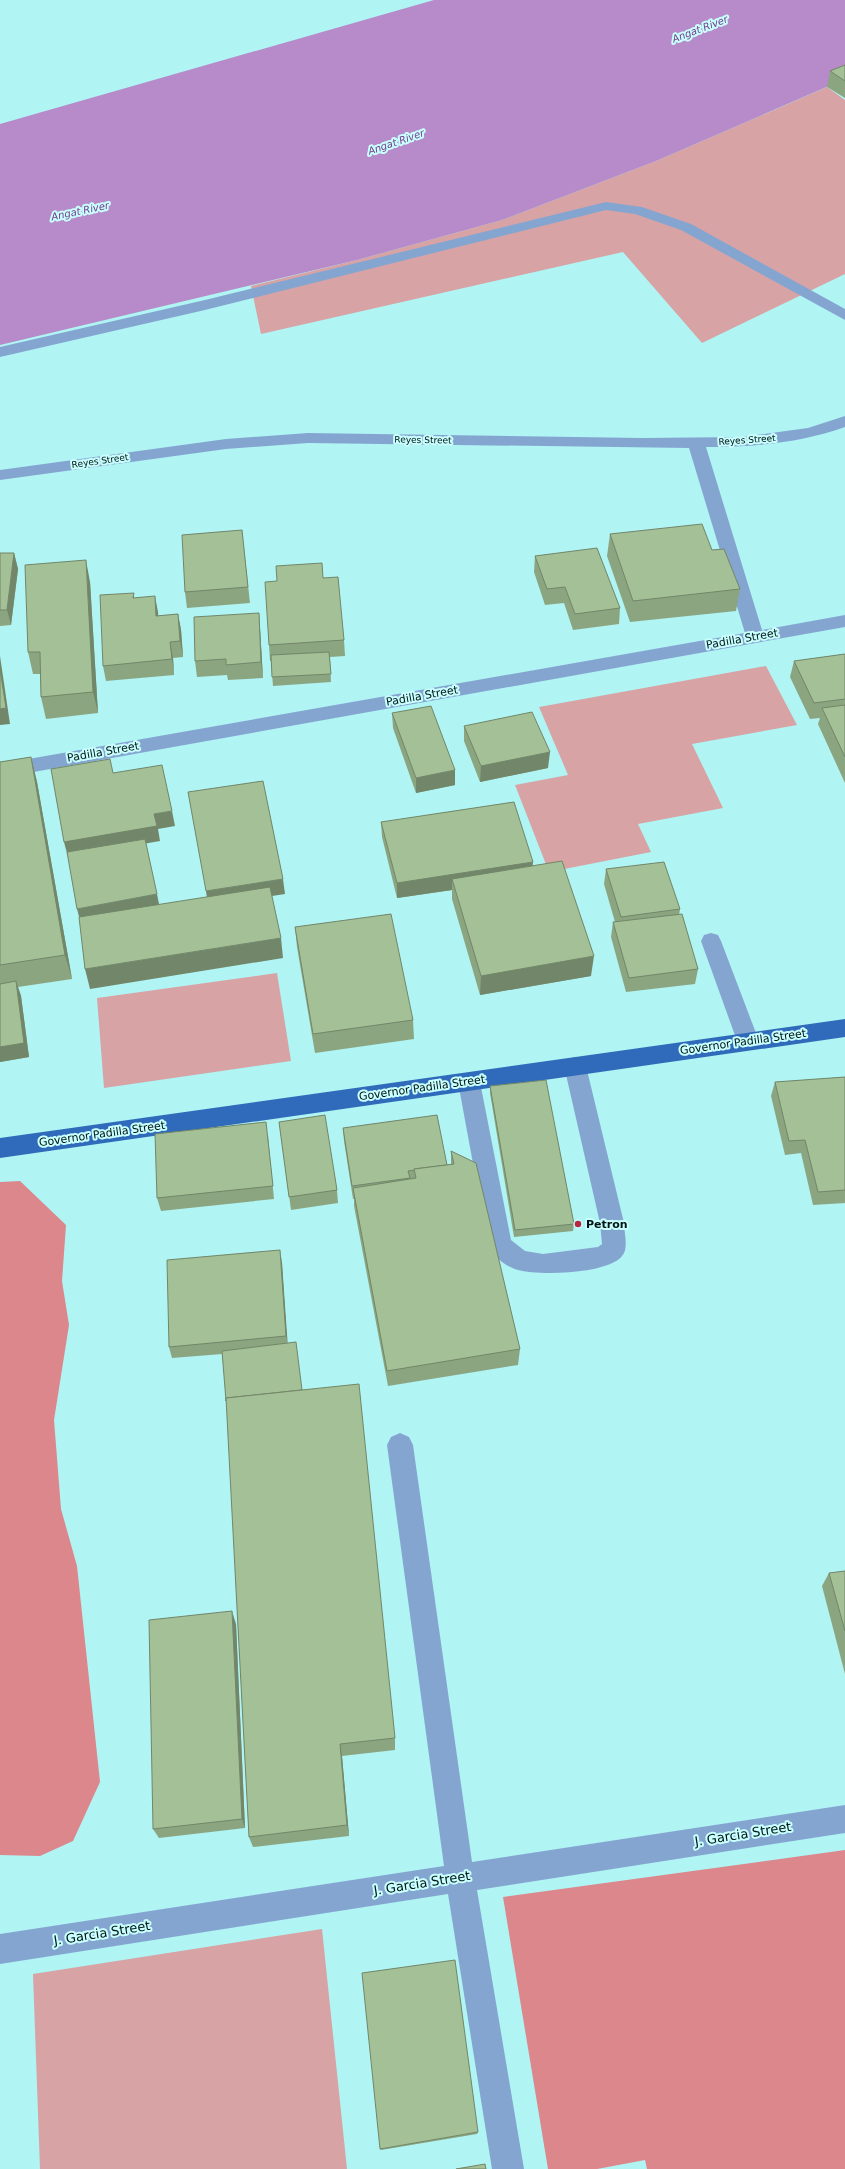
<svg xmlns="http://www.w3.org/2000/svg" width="845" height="2169" font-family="'DejaVu Sans',sans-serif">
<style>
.green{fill:#d8a3a5}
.forest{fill:#db878c}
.water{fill:#b78ac9}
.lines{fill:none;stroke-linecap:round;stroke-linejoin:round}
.minor{fill:#85a5d1;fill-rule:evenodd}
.major{fill:#2f6bba;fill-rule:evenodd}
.wall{fill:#8ca581}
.shaded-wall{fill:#728669}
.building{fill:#a3c096;stroke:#728669}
.poi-dot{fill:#b82642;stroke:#c9ffff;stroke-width:1.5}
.labels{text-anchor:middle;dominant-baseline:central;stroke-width:4;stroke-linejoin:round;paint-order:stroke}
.far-street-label{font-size:9px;fill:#001414;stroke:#c9ffff}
.far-water-label{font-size:10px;font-style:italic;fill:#743c89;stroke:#c9ffff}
.street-label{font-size:11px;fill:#001414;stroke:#c9ffff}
.poi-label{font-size:11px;font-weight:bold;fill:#001414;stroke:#c9ffff;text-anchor:start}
.near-street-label{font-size:13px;fill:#001414;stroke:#c9ffff}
</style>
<rect width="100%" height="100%" fill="#b0f4f4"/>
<g class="green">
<path d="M827,87L845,100V274L702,343L623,252L261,334L251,286L357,260L502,220L656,161Z"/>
<path d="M766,666L797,725L692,744L723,808L638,824L651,852L549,872L515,785L568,775L539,707Z"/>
<path d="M277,973L291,1061L104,1088L97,998Z"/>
<path d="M322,1929L347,2169H40L33,1974Z"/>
</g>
<g class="forest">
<path d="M20,1181L66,1225L62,1281L69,1325L54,1420L61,1509L77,1566L100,1782L73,1841L40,1856L0,1855V1182Z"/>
<path d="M845,1850V2169H647L645,2160L597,2169H548L503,1897Z"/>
</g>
<path class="water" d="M434,0H845V79L656,161L502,220L357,260L0,345V124Z"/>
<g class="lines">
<g class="minor">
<path d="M606,202L642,207L691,224L845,309V320L681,230L635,214L606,210L205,310L0,357V347L205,300Z"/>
<path d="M845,416V427C800,443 753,447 706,447L762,630L845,615V627L0,778V764L745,633L689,448L308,443L226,449L0,480V470L226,439L308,433L642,438L742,437L808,428Z"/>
<path d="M711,933L718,935L721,941L759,1041L756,1047L748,1050L740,1047L737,1041L701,941L704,935Z"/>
<path d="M575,1057L583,1060L586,1066L624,1223C624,1233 629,1248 622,1256C608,1274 539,1276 518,1270C506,1267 493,1256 488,1245L458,1082L461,1076L469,1073L477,1076L480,1082L511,1240L525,1251L543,1254L598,1247L602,1244L600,1223L564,1066L567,1060Z"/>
<path d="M400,1433L409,1437L413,1445L472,1862L845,1805V1833L477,1890L524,2169H492L448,1894L0,1964V1934L444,1866L387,1445L391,1437Z"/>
</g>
<path class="major" d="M845,1019V1037L0,1158V1138Z"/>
</g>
<g class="wall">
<path d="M845,65V98L827,87L830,71Z"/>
<path d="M242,530L250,603L187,608L185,592Z"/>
<path d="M610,534L712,550L740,589L736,611L630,622L607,556Z"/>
<path d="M0,553H14L18,569L11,625L0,626Z"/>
<path d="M535,556L620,608L619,624L573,630L564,603L545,605L534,572Z"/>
<path d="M323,578L344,640L345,656L330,657L331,682L273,686L271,661H270L269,645L277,581Z"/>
<path d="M90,582L98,713L46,719L41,697L40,674H33L28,652Z"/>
<path d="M134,593V598L158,612V616L178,614L181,630L183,657L173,658L174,675L106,681L103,666Z"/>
<path d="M259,613L260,629L263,678L228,680L227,675L197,677L195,661Z"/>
<path d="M845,654V783L818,724L820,718L810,719L790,677L794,661Z"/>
<path d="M392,713L455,785L416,793L393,728Z"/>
<path d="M464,726L548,768L480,782L464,741Z"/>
<path d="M31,757L37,782L72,979L18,987L21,996L29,1057L0,1062V762Z"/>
<path d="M381,822L533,866L591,976L480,995L452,899V890L397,898L382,837Z"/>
<path d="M606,869L680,909L679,915L698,969L695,984L626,992L611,937L613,922H615L604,884Z"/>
<path d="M295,927L413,1020L414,1039L315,1053L297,947Z"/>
<path d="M845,1077V1203L813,1205L801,1153L785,1155L771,1096L775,1082Z"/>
<path d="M490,1086L574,1224L573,1231L514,1237L490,1093Z"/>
<path d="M279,1122L337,1190L338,1203L291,1210Z"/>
<path d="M343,1128L447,1165L451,1164V1151L520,1349L518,1365L388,1386L354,1206V1199H353L344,1141Z"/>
<path d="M268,1136L274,1199L161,1211L157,1198Z"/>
<path d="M282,1263L287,1343L302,1390L395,1738V1750L342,1756L349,1836L253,1847L249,1837L227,1402L222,1354L172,1358L169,1347Z"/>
<path d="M845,1571V1674L822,1586L829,1573Z"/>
<path d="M236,1624L245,1828L159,1838L153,1829Z"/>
<path d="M478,2132L477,2134L381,2150L380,2149Z"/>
</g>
<g class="shaded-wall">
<path d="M14,553L18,569L11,625L7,610Z"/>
<path d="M86,560L90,582L98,713L93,692Z"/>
<path d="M155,596L158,612L159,632L156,616Z"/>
<path d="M259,613L260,629L263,678L261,662Z"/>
<path d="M178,614L181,630L183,657L180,641Z"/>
<path d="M170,642L173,658L174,675L172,659Z"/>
<path d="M0,656L10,724L0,725Z"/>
<path d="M550,752L548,768L480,782L481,766Z"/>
<path d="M31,757L37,782L72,979L65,955Z"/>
<path d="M455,770V785L416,793V778Z"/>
<path d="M172,811L175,826L158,829L160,841L68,857L64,842L154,814Z"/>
<path d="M533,862L532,877L452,879V890L397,898V883Z"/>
<path d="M283,879L285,894L208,906L206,891Z"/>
<path d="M157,894L160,909L81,924L77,909Z"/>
<path d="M281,938L283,958L90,989L85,969Z"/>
<path d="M594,956L591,976L480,995L481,976Z"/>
<path d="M16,981L21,996L29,1057L0,1062V1047Z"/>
<path d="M280,1250L282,1263L288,1348L286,1336Z"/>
<path d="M232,1611L236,1624L245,1828L242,1819Z"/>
<path d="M340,1744L342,1756L349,1836L347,1825Z"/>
</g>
<g class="building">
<path d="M845,65V81L830,71Z"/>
<path d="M702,524L712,550L724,549L740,589L633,601L610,534Z"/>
<path d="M242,530L248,587L185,592L182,535Z"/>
<path d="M597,548L620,608L575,614L565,587L547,589L535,556Z"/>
<path d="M0,553H14L7,610H0Z"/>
<path d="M86,560L93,692L41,697L40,652H28L25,565Z"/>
<path d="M322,563L323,578L338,577L344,640L269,645L265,582L277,581L276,566Z"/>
<path d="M134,593L133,598L155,596L156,616L178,614L180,641L170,642L172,659L103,666L100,595Z"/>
<path d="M259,613L261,662L226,665V659L195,661L194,617Z"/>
<path d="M329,652L331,674L272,677L271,655Z"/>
<path d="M845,654V699L814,703L794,661Z"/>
<path d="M0,669L6,708L0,709Z"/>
<path d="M845,705V757L822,708Z"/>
<path d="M431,706L455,770L416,778L392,713Z"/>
<path d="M532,712L550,752L481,766L464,726Z"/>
<path d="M31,757L65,955L0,965V762Z"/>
<path d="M110,759L113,773L162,765L172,811L154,814L157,826L64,842L51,769Z"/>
<path d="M263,781L283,879L206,891L188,792Z"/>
<path d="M514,802L533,862L397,883L381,822Z"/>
<path d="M145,839L157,894L77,909L67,852Z"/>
<path d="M562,861L594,956L481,976L452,879Z"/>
<path d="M664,862L680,909L621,917L606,869Z"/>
<path d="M270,887L281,938L85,969L79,917Z"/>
<path d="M391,914L413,1020L313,1034L295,927Z"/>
<path d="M682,914L698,969L629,978L613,922Z"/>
<path d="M16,981L24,1043L0,1047V984Z"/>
<path d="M845,1077V1190L818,1192L805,1140L789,1141L775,1082Z"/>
<path d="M546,1080L574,1224L515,1230L490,1086Z"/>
<path d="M325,1115L337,1190L289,1197L279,1122Z"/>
<path d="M437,1115L447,1165L414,1169L415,1170L408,1171L410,1178L352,1186L343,1128Z"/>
<path d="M266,1122L273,1186L157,1198L155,1134Z"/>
<path d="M451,1151L476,1163L520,1349L387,1371L353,1188L416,1178L414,1169L454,1164Z"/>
<path d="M280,1250L286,1336L169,1347L167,1260Z"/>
<path d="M296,1342L302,1390L226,1398V1401L222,1351Z"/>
<path d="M359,1384L395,1738L340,1744L347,1825L249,1837L226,1398Z"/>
<path d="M845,1571V1631L829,1573Z"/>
<path d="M232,1611L242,1819L153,1829L149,1620Z"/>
<path d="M455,1960L478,2132L380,2149L362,1973Z"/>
<path d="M485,2164L486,2169H456Z"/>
</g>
<circle class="poi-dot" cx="578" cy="1224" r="4"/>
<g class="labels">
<g class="far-street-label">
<text transform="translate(423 440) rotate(1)">Reyes Street</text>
<text transform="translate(747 440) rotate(-4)">Reyes Street</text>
<text transform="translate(100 461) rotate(-8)">Reyes Street</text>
</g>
<g class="far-water-label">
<text transform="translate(700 29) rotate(-21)">Angat River</text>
<text transform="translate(396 142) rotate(-19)">Angat River</text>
<text transform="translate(80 211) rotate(-12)">Angat River</text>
</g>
<g class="street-label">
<text transform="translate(742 639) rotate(-10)">Padilla Street</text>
<text transform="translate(422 696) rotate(-10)">Padilla Street</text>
<text transform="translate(103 752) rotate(-10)">Padilla Street</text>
<text transform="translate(743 1042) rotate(-8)">Governor Padilla Street</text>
<text transform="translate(422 1088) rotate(-8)">Governor Padilla Street</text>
<text transform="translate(102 1134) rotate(-8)">Governor Padilla Street</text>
</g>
<g class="poi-label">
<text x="586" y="1224">Petron</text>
</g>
<g class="near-street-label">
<text transform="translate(743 1834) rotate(-9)">J. Garcia Street</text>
<text transform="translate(422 1883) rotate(-9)">J. Garcia Street</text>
<text transform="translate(102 1933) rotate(-9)">J. Garcia Street</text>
</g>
</g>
</svg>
